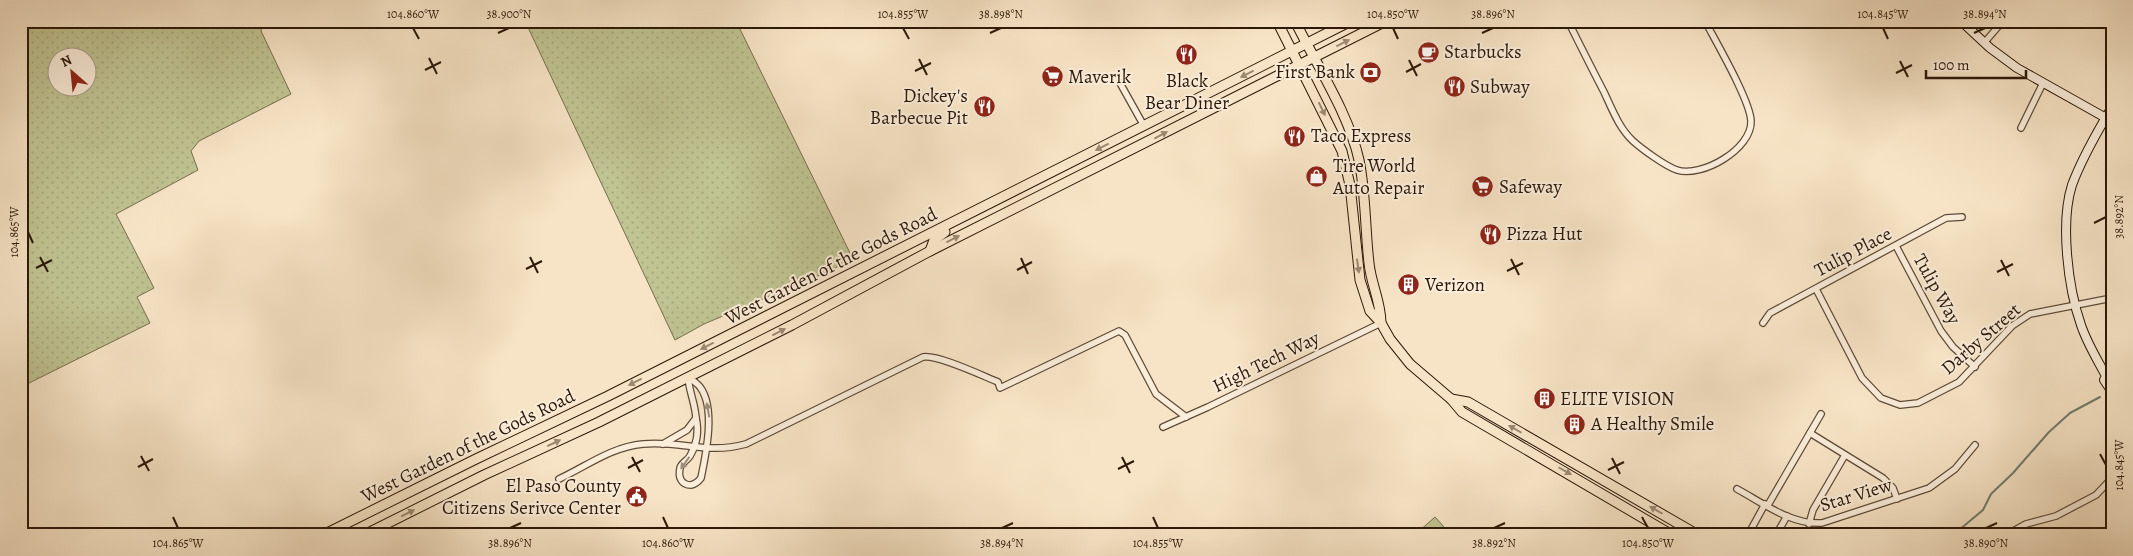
<svg xmlns="http://www.w3.org/2000/svg" width="2133" height="556" font-family="Alegreya,serif">
<style>
.grass{fill:url(#grass-dots);stroke:#766e4d;fill-rule:evenodd}
.pitch{fill:#c0c392;stroke:#766e4d}
.lines{fill:none;stroke-linecap:round;stroke-linejoin:round}
.stream{stroke:#707c6d;stroke-width:2}
.street-casing{stroke:#5e4b38;stroke-width:8}
.secondary-casing{stroke:#2b1808;stroke-width:10}
.primary-casing{stroke:#2b1808;stroke-width:11}
.street{stroke:#faedda;stroke-width:5.5}
.secondary{stroke:#faedda;stroke-width:8}
.primary{stroke:#f7e4c6;stroke-width:9}
.oneway{fill:#9b8870}
.oneway2{fill:#9d8d7c}
.ticks{fill:none;stroke:#2b1808;stroke-width:2}
.labels{text-anchor:middle;dominant-baseline:central;stroke-width:4;stroke-linejoin:round;paint-order:stroke}
.poi-label{font-size:19px;fill:#2b1808;stroke:#faedda;text-anchor:start}
.street-label{font-size:19px;fill:#2b1808;stroke:#faedda}
.neatline{fill:none;stroke:#2b1808;stroke-width:2}
.ticks-label{font-size:12px;text-anchor:middle;fill:#2b1808}
</style>
<defs>
<pattern id="grass-dots" width="8" height="8" patternUnits="userSpaceOnUse" patternTransform="scale(1.25)"><rect width="8" height="8" fill="#c0c392"/><path d="M2 2h.1M6 6h.1" fill="none" stroke="#a5a77c" stroke-width="1.8" stroke-linecap="round"/></pattern>
</defs>
<rect width="100%" height="100%" fill="#f7e4c6"/>
<filter id="stains"><feTurbulence type="fractalNoise" baseFrequency=".004" numOctaves="4"/><feColorMatrix values="0 0 0 0 .2 0 0 0 0 .09 0 0 0 0 .02 0 0 0 .5 -.17"/></filter>
<radialGradient id="worn" r=".72"><stop offset=".6" stop-color="#630" stop-opacity="0"/><stop offset="1" stop-color="#630" stop-opacity=".3"/></radialGradient>
<g class="grass">
<path d="M21,21H263L261,31L291,94L199,141L191,151L198,170L116,214L154,288L137,297L150,323L21,387ZM58,58H88V88H58Z"/>
<path d="M525,21H736L852,257L834,269L704,324L675,340Z"/>
</g>
<path class="pitch" d="M1435,517L1444,527L1435,535H1420L1418,532Z"/>
<g class="lines">
<path class="stream" d="M1953,535L1983,510L1991,494L2013,473L2049,432L2070,413L2100,397"/>
<defs>
<g id="street">
<path d="M1568,21C1580,45 1592,69 1604,92C1612,109 1619,128 1633,141C1642,149 1665,166 1677,170C1702,178 1752,149 1751,121C1750,100 1716,42 1705,21"/>
<path d="M1970,29L1977,21"/>
<path d="M1984,43L2003,21"/>
<path d="M1120,83L1144,126"/>
<path d="M2021,128L2043,83"/>
<path d="M1896,246L1941,331L1953,347L1975,367"/>
<path d="M1816,289L1862,378L1881,398L1900,405L1918,403L1959,382L2012,326L2030,314L2112,298"/>
<path d="M1763,323L1770,313L1946,218L1962,217"/>
<path d="M688,377C692,380 697,383 700,387C716,408 706,454 701,478C698,482 696,484 691,485C681,485 678,477 680,468C681,463 687,461 690,456C697,444 699,431 696,418"/>
<path d="M1163,427L1208,407L1381,323"/>
<path d="M1810,433L1883,478L1893,488L1897,499"/>
<path d="M663,444L687,430L696,418C695,403 689,391 688,377"/>
<path d="M559,479C587,466 611,447 643,444C680,440 706,455 746,444L923,357C937,354 983,376 998,382L1000,388L1119,331L1125,335L1156,394L1186,417"/>
<path d="M1737,489C1763,503 1791,525 1822,523L1929,488L1955,469L1975,445"/>
<path d="M1768,505L1821,414"/>
<path d="M1809,524L1813,510L1845,455"/>
<path d="M1748,535L1765,504"/>
<path d="M1776,535L1787,516"/>
<path d="M2006,535L2026,524L2056,516L2096,495L2112,478"/>
</g>
<g id="secondary">
<path d="M1961,21L1990,48L2017,68L2106,118"/>
<path d="M2112,107C2097,132 2082,158 2072,185C2060,223 2068,288 2081,325C2087,343 2097,359 2106,376L2104,380L2112,392"/>
</g>
<g id="primary">
<path d="M1277,21L1342,151L1350,185L1360,280L1370,311L1381,323L1390,339L1410,364L1451,399L1462,412L1672,535"/>
<path d="M1295,21C1316,64 1349,114 1359,160C1366,194 1365,229 1369,263C1371,284 1381,302 1381,323"/>
<path d="M930,251L934,240L945,232"/>
<path d="M1451,399L1468,402L1698,535"/>
<path d="M323,535L476,459L608,396L1351,21"/>
<path d="M364,535L484,475L599,422L792,325L930,251L1386,21"/>
</g>
</defs>
<use href="#street" class="street-casing"/>
<use href="#secondary" class="secondary-casing"/>
<use href="#primary" class="primary-casing"/>
<use href="#street" class="street"/>
<use href="#secondary" class="secondary"/>
<use href="#primary" class="primary"/>
</g>
<defs><path id="oneway-solid" d="M-6-.8H1V-3.2L6.5 0L1 3.2V.8H-6Z" transform="scale(1.25)"/></defs>
<g class="oneway">
<use href="#oneway-solid" transform="translate(1343 43) rotate(-27)"/>
<use href="#oneway-solid" transform="translate(1247 74) rotate(153)"/>
<use href="#oneway-solid" transform="translate(1322 109) rotate(64)"/>
<use href="#oneway-solid" transform="translate(1161 135) rotate(-28)"/>
<use href="#oneway-solid" transform="translate(1102 147) rotate(153)"/>
<use href="#oneway-solid" transform="translate(953 239) rotate(-27)"/>
<use href="#oneway-solid" transform="translate(1358 266) rotate(82)"/>
<use href="#oneway-solid" transform="translate(779 332) rotate(-27)"/>
<use href="#oneway-solid" transform="translate(707 346) rotate(153)"/>
<use href="#oneway-solid" transform="translate(635 382) rotate(153)"/>
<use href="#oneway-solid" transform="translate(1515 429) rotate(-150)"/>
<use href="#oneway-solid" transform="translate(554 443) rotate(-25)"/>
<use href="#oneway-solid" transform="translate(1565 471) rotate(30)"/>
<use href="#oneway-solid" transform="translate(1656 510) rotate(-150)"/>
<use href="#oneway-solid" transform="translate(408 513) rotate(-26)"/>
</g>
<g class="oneway2">
<use href="#oneway-solid" transform="translate(708 410) rotate(-100)"/>
<use href="#oneway-solid" transform="translate(685 463) rotate(126)"/>
</g>
<path class="ticks" d="M413,28L419,39M903,28L909,39M1393,28L1398,39M1883,28L1888,39M498,33L509,28M990,33L1001,28M1482,33L1493,28M1974,33L1985,28M429,58L437,74M919,59L927,75M1409,60L1417,76M1900,61L1908,77M425,70L441,62M915,71L931,63M1406,72L1421,64M1896,73L1912,65M2094,223L2106,217M28,232L33,243M40,257L48,272M530,257L538,273M1021,258L1028,274M1511,259L1519,275M2001,260L2009,276M36,268L52,260M526,269L542,261M1017,270L1032,262M1507,271L1523,263M1997,272L2013,264M2100,454L2106,465M141,456L149,471M632,457L640,472M1122,457L1130,473M1612,458L1620,474M138,467L153,459M628,468L643,460M1118,469L1134,461M1608,470L1624,462M173,517L178,528M663,517L668,528M1153,517L1158,528M1642,517L1648,528M510,528L521,523M1002,528L1013,523M1494,528L1505,523M1986,528L1997,523"/>
<defs>
<symbol id="cafe-disc" viewBox="-11 -11 22 22"><circle r="9.5" fill="#8f2418" stroke="#faedda"/><path d="M-5.5-4.5H6V0H3Q3 3.5 0 3.5H-2.5Q-5.5 3.5-5.5 0ZM3-3.2v2h1.7v-2ZM-6 4.5H4V6H-6Z" fill="#fff"/></symbol>
<symbol id="restaurant-disc" viewBox="-11 -11 22 22"><circle r="9.5" fill="#8f2418" stroke="#faedda"/><path d="M-5-6h1v4h1v-4h1v4h1v-4h1v5L-1.5 .5V6h-2V.5L-5-1ZM5-6V6H3V1.5H1.5Q1.5-4 5-6Z" fill="#fff"/></symbol>
<symbol id="bank-disc" viewBox="-11 -11 22 22"><circle r="9.5" fill="#8f2418" stroke="#faedda"/><path d="M-6-4H6V4H-6ZM0-2.3a2.3 2.3 0 1 0 0 4.6a2.3 2.3 0 1 0 0-4.6Z" fill="#fff"/></symbol>
<symbol id="supermarket-disc" viewBox="-11 -11 22 22"><circle r="9.5" fill="#8f2418" stroke="#faedda"/><path d="M-6-5.5h2.5l.6 2H6L4.5 2H-2.5L-4.4-4H-6ZM-1.5 3.2a1.3 1.3 0 1 0 .1 0ZM3 3.2a1.3 1.3 0 1 0 .1 0Z" fill="#fff"/></symbol>
<symbol id="shop-disc" viewBox="-11 -11 22 22"><circle r="9.5" fill="#8f2418" stroke="#faedda"/><path d="M-5-2.5h2.3a2.7 3.5 0 0 1 5.4 0H5L5.5 6h-11ZM-1.5-2.5h3a1.5 2.3 0 0 0-3 0Z" fill="#fff"/></symbol>
<symbol id="building-disc" viewBox="-11 -11 22 22"><circle r="9.5" fill="#8f2418" stroke="#faedda"/><path d="M-4-6H4V6H1V3H-1V6H-4ZM-2.5-4.3h1.7v1.8h-1.7ZM.8-4.3h1.7v1.8H.8ZM-2.5-1h1.7V.8h-1.7ZM.8-1h1.7V.8H.8Z" fill="#fff"/></symbol>
<symbol id="civic-disc" viewBox="-11 -11 22 22"><circle r="9.5" fill="#8f2418" stroke="#faedda"/><path d="M-.6-6.5H3V-4.5H.6V-3L4-1V1h2V6H-6V1h2V-1L-.6-3ZM-1.2 2.5V6h2.4V2.5Z" fill="#fff"/></symbol>
</defs>
<g fill-rule="evenodd">
<use href="#cafe-disc" x="1416" y="40" width="25" height="25"/>
<use href="#restaurant-disc" x="1174" y="42" width="25" height="25"/>
<use href="#bank-disc" x="1358" y="60" width="25" height="25"/>
<use href="#supermarket-disc" x="1040" y="64" width="25" height="25"/>
<use href="#restaurant-disc" x="1442" y="74" width="25" height="25"/>
<use href="#restaurant-disc" x="972" y="94" width="25" height="25"/>
<use href="#restaurant-disc" x="1282" y="124" width="25" height="25"/>
<use href="#shop-disc" x="1304" y="164" width="25" height="25"/>
<use href="#supermarket-disc" x="1470" y="174" width="25" height="25"/>
<use href="#restaurant-disc" x="1478" y="222" width="25" height="25"/>
<use href="#building-disc" x="1396" y="272" width="25" height="25"/>
<use href="#building-disc" x="1532" y="386" width="25" height="25"/>
<use href="#building-disc" x="1562" y="412" width="25" height="25"/>
<use href="#civic-disc" x="624" y="484" width="25" height="25"/>
</g>
<g class="labels">
<g class="poi-label">
<text x="1444" y="52">Starbucks</text>
<text x="1355" y="72" text-anchor="end">First Bank</text>
<text x="1068" y="77">Maverik</text>
<text x="1187" y="81" text-anchor="middle">Black<tspan x="1187" dy="22">Bear Diner</tspan></text>
<text x="1470" y="87">Subway</text>
<text x="968" y="96" text-anchor="end">Dickey's<tspan x="968" dy="22">Barbecue Pit</tspan></text>
<text x="1311" y="136">Taco Express</text>
<text x="1333" y="166">Tire World<tspan x="1333" dy="22">Auto Repair</tspan></text>
<text x="1499" y="187">Safeway</text>
<text x="1506" y="234">Pizza Hut</text>
<text x="1425" y="285">Verizon</text>
<text x="1560" y="399">ELITE VISION</text>
<text x="1591" y="424">A Healthy Smile</text>
<text x="621" y="486" text-anchor="end">El Paso County<tspan x="621" dy="22">Citizens Serivce Center</tspan></text>
</g>
<g class="street-label">
<text transform="translate(1853 252) rotate(-28)">Tulip Place</text>
<text transform="translate(831 266) rotate(-27)">West Garden of the Gods Road</text>
<text transform="translate(1937 289) rotate(61)">Tulip Way</text>
<text transform="translate(1981 339) rotate(-41)">Darby Street</text>
<text transform="translate(1266 362) rotate(-26)">High Tech Way</text>
<text transform="translate(468 446) rotate(-26)">West Garden of the Gods Road</text>
<text transform="translate(1856 495) rotate(-17)">Star View</text>
</g>
</g>
<rect width="2133" height="556" fill="none" stroke="#f7e4c6" stroke-width="55"/>
<g transform="translate(72 72) rotate(333)"><circle r="24" fill="#faedda" stroke="#a79886"/>
<path d="M0-4L9 19L0 12L-9 19Z" fill="#8f2418"/>
<text y="-8" font-size="14" font-weight="bold" text-anchor="middle" fill="#2b1808">N</text>
</g>
<path d="M1926 70v8h100v-8" fill="none" stroke="#2b1808" stroke-width="2.5"/>
<text x="1933" y="70" font-size="15" fill="#2b1808" stroke="#faedda" stroke-width="4" paint-order="stroke">100 m</text>
<rect x="28" y="28" width="2078" height="500" class="neatline"/>
<g class="ticks-label">
<text x="413" y="18">104.860°W</text>
<text x="509" y="18">38.900°N</text>
<text x="903" y="18">104.855°W</text>
<text x="1001" y="18">38.898°N</text>
<text x="1393" y="18">104.850°W</text>
<text x="1493" y="18">38.896°N</text>
<text x="1883" y="18">104.845°W</text>
<text x="1985" y="18">38.894°N</text>
<text transform="translate(2119 217) rotate(-90)" y="4">38.892°N</text>
<text transform="translate(14 232) rotate(-90)" y="4">104.865°W</text>
<text transform="translate(2119 465) rotate(-90)" y="4">104.845°W</text>
<text x="178" y="547">104.865°W</text>
<text x="510" y="547">38.896°N</text>
<text x="668" y="547">104.860°W</text>
<text x="1002" y="547">38.894°N</text>
<text x="1158" y="547">104.855°W</text>
<text x="1494" y="547">38.892°N</text>
<text x="1648" y="547">104.850°W</text>
<text x="1986" y="547">38.890°N</text>
</g>
<rect width="100%" height="100%" filter="url(#stains)"/>
<rect width="100%" height="100%" fill="url(#worn)"/>
</svg>
